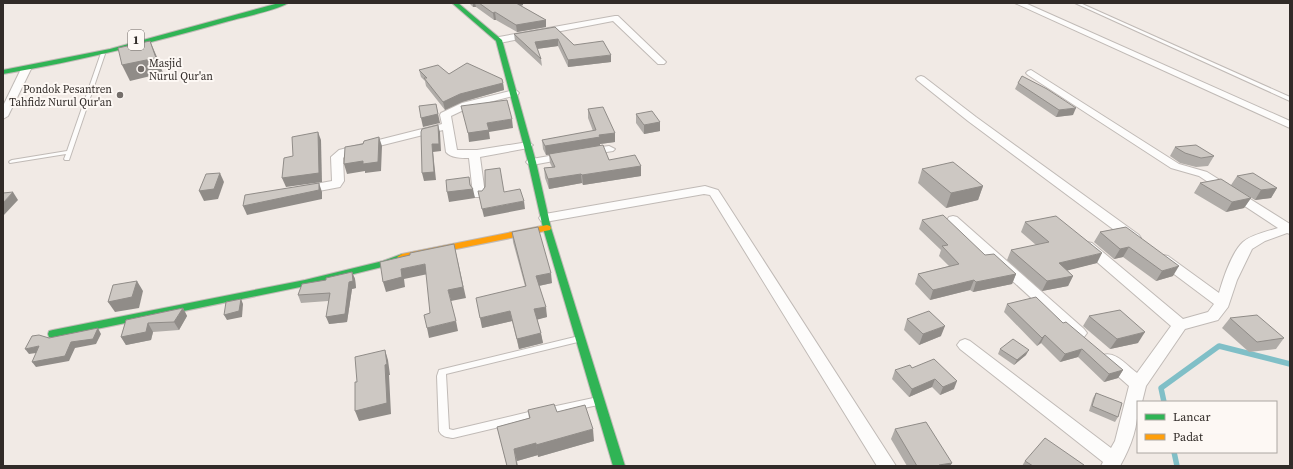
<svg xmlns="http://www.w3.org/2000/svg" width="1293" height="469" font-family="'Source Serif 4',serif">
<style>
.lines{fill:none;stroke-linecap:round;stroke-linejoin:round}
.stream{stroke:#80bfc7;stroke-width:5.5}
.lane-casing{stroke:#c0bab6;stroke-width:2}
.street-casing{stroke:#c0bab6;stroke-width:2}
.fast-casing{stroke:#c0bab6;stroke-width:2}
.slow-casing{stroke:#c0bab6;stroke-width:2}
.lane{fill:#fdfcfb;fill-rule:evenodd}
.street{fill:#fdfcfb;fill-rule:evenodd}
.fast{fill:#30b455;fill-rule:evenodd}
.slow{fill:#ff9f0a;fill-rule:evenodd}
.wall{fill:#b0aca8}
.shaded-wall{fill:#908c88}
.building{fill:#cdc8c3;stroke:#908c88}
.poi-dot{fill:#746e6a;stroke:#fdf8f4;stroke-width:1.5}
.labels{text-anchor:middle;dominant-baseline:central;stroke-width:4;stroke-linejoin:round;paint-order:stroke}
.far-poi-label{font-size:11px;fill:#312b28;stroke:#fdf8f4;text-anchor:start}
.shield{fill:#fdf8f4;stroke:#6e6865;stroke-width:1}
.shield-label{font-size:12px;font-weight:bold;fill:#312b28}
</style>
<rect width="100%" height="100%" fill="#f1eae5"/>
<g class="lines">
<g class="stream">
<path d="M1164,402L1161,388L1219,346L1290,364"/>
<path d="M1174,452L1177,466"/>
</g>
<defs>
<g id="lane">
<path d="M1075,3H1080L1290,97V101Z"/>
<path d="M101,53L105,54L69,160H65L64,159L66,154L10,163L9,162L10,161L12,160L67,151Z"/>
<path d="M579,336L582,337L583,339L582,341L446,374L449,429L453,430L537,410L540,411L542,414L540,417L537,418L453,438C447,437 442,437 439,431L437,376L439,370Z"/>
<path d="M598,397L601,398L603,401L601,404L598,405L547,416L544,415L542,412L544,409L547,408Z"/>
</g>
<g id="street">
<path d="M1015,3H1025L1290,121V128Z"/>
<path d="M615,16H618L664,60L666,62L664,64H658L613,21L499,43L495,40L499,37Z"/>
<path d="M26,66L31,69L8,116L3,119V106L21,69Z"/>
<path d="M1031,70L1179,164L1207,172L1290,224V234L1287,233L1265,241L1252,249L1237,280L1228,307L1218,320L1185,329L1146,386L1142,402H1138C1138,427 1132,444 1120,466H1101L1103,462L960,349L957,345L960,341L965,339L970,341L1111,448L1115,441L1129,386L1103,363L1101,359L1103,355C1116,351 1127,366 1137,373L1171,326L1082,249L1080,246L1082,243L1087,242L1092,243L1183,319L1208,312L1214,304L1158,262L1156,259L1158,256L1163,255L1168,256L1219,293C1223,279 1232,252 1243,242C1253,234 1266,232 1278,228L1199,176L1171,168L1028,75L1026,73L1028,71Z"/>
<path d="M921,76L924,77L976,117L1139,235L1141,238L1139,241L1134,242L1129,241L968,121L918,81L916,79L918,77Z"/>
<path d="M514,90L517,91L519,93L517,95L470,107L451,116L457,150H477L528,142L533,145L528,148L480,157L485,194L483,197H475L473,194L469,158C461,158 451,158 446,152L443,130L347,154L343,158L344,181L340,187L303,194L299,193L297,190L299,187L332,181L331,157L339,150L442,124L440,115L441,113L462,103Z"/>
<path d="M609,146L615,149L613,151L587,155L581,152L587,149Z"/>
<path d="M566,153L572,156L570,158L532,165L528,164L526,162L528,160L532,159Z"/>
<path d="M705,186L718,190L720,193L896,466H877L710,195L704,194L545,222L541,221L539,218L541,215L545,214Z"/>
<path d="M953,216L957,217L1084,329L1087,333L1084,337L1079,339L1074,337L949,223L947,220L949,217Z"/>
</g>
<g id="fast">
<path d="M279,3H288C278,10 243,17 229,21C155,42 80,61 3,74V70L110,49Z"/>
<path d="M452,3H458L502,40L536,162L551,228L625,466H613L543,228L528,162L496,41Z"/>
<path d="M402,254L407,257L405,259L386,266L305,286L53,338L49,337L48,334L49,331L53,330L305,280L383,261Z"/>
</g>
<path id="slow" d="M547,225L550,226L551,228L550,230L402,260L397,257L402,254Z"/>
</defs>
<use href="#lane" class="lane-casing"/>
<use href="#street" class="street-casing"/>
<use href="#fast" class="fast-casing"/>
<use href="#slow" class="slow-casing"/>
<use href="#lane" class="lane"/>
<use href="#street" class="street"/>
<use href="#fast" class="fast"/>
<use href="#slow" class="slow"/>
</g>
<g class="wall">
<path d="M469,3H523V5L521,6L546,20V27L517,32L496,20H494L476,7H473Z"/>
<path d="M555,27L574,45L611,62L568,67L558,46L537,49L541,59L542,66L515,41L514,34Z"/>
<path d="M419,70L503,83L504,90L462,102L445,110L426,86L425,81L421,77Z"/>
<path d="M1018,83L1073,115L1056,117L1015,89Z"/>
<path d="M588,109L615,133V142L600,144V145L609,160L641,166V176L583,185L582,183L549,189L545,178L544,168L552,167L550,163L549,155H546L543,149L542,140L593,131L588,118Z"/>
<path d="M636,114L660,122V131L644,134L636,123Z"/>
<path d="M1175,147L1214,156L1208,166L1196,167L1180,163L1170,156Z"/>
<path d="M922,169L983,186L978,200L946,208L918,183Z"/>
<path d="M1237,176L1277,188L1271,198L1255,200L1235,188L1251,198L1244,208L1226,212L1194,193L1200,183L1231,185Z"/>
<path d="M922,220L985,255L1016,274L1012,284L973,292L970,290L930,300L915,284L918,274L949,266L939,256L941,250L919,229Z"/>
<path d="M1025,222L1097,263L1067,270L1073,276L1068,286L1042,291L1007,260L1011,250L1036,245L1021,232Z"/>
<path d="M1126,227L1173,276L1156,281L1123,257L1114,259L1094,242L1100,232Z"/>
<path d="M512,232L552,283L539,286L547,317L537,319L543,343L519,349L512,321L482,328L525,286L513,242Z"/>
<path d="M352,272L355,279L356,288L352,289L347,322L329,324L328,301L301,303L298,295Z"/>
<path d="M1007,304L1063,323L1123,370L1118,378L1104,382L1078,357L1060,362L1041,343L1037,346L1004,312Z"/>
<path d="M183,308L187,316L179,330L153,332L151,340L126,345L121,337L126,320Z"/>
<path d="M1089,316L1138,343L1110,349L1083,326Z"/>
<path d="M1230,318L1284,338L1276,349L1249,352L1222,328Z"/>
<path d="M907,319L941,336L919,345L904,330Z"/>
<path d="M1000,349L1026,355L1014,365L998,354Z"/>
<path d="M912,368L954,389L940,395L932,387L909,397L892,379L895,370Z"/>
<path d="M1096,393L1118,417L1115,422L1089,411L1093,398Z"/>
<path d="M528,410L557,412L594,441L538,457V455L517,461L518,466H507L497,427L529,418Z"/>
<path d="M895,429L952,463L950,466H907L891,439Z"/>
<path d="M1025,461L1083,466H1022Z"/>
</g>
<g class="shaded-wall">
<path d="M473,3H475L476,7H473Z"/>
<path d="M512,3H523V5L513,8Z"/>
<path d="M495,12L496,20H494L493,13Z"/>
<path d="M546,20V27L517,32L516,25Z"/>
<path d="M558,39V46L536,49L535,42Z"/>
<path d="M150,41L157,57L163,73L130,81L122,65Z"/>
<path d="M611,55V62L568,67V60Z"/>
<path d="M503,83L504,90L462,102L445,110L443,102L460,94Z"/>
<path d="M436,104L440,123L423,127L421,118Z"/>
<path d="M1076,108L1073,115L1056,117L1059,110Z"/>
<path d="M512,119L513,128L489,132L490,139L469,142L468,133L487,123Z"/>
<path d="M660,122V131L644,134V125Z"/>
<path d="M438,125L440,132L441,151L433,152L436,180L424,181L422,173Z"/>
<path d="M318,132L321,140L322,182L286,187L282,178Z"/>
<path d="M615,133V142L600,144V146L546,155L545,146L599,135Z"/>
<path d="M379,137L382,146L381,171L365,173V171L347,174L344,164Z"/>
<path d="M641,166V176L583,185L582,175Z"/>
<path d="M220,173L224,182L218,199L204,201L199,191Z"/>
<path d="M581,174L582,183L549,189L548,179Z"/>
<path d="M469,177L471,189H473L475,198L449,202L447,192Z"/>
<path d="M319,183L322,192V199L247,215L243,206Z"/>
<path d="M983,186L978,200L946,208L951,193Z"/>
<path d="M1277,188L1271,198L1255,200L1261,190Z"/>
<path d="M13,192L18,200L3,216V203Z"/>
<path d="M1251,198L1244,208L1226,212L1232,202Z"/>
<path d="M524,201L525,209L484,217L482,209Z"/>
<path d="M454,244L466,298L451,301L448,290Z"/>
<path d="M1129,247L1123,257L1114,259L1120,249Z"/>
<path d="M1102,253L1097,263L1054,274L1059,263Z"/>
<path d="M425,264L428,274L404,279L405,287L386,292L383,282L401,269Z"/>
<path d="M1179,266L1173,276L1156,281L1162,271Z"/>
<path d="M352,272L355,279L356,288L352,289L347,322L329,324L326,317L349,282Z"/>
<path d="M551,273L552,283L538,286L536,276Z"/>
<path d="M1016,274L1012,284L973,292L976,282Z"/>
<path d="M1073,276L1068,286L1042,291L1047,281Z"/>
<path d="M974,280L970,290L930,300L933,290Z"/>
<path d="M137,281L143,291L139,308L115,312L108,302Z"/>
<path d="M241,299L243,304L242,317L227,320L224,315Z"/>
<path d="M546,307L547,317L536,320L534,309Z"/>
<path d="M183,308L187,316L179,330L174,322Z"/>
<path d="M510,311L512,321L482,328L480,318Z"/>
<path d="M456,321L458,331L429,338L427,328Z"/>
<path d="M148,323L153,332L151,340L126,345L121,337Z"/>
<path d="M945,326L941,336L919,345L923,334Z"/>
<path d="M98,328L101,334L96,344L75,348L69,361L36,367L32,362Z"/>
<path d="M1145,332L1138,343L1110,349L1117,339Z"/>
<path d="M541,333L543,343L519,349L517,339Z"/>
<path d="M1045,335L1041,343L1037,346L1042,338Z"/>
<path d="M39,346L43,352L29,354L25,349Z"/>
<path d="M1082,349L1078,357L1060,362L1065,354Z"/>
<path d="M385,350L388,360L390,375H389L391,414L359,421L355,411L385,365Z"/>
<path d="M1029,350L1026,355L1014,365L1017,360Z"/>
<path d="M1123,370L1118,378L1104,382L1109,374Z"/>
<path d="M935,379L932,387L909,397L912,389Z"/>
<path d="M957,381L954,389L940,395L943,387Z"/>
<path d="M593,429L594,441L538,457L536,445Z"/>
<path d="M536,443L538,455L517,461L514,449Z"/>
<path d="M952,463L950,466H938L939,465Z"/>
</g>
<g class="building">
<path d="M479,3H516L546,20L516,25L495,12L493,13Z"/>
<path d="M555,27L574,45L603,41L611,55L568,60L558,39L535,42L541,59L514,34Z"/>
<path d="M150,41L156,58L122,65L118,48Z"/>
<path d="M467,63L502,79L503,83L460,94L443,102L424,78H427L419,70L438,65L449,74Z"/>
<path d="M1022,76L1047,89L1076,108L1059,110L1018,83Z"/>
<path d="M507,100L512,119L487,123L489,130L468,133L461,106Z"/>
<path d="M436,104L438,114L421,118L419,106Z"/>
<path d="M603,107L615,133L599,135L600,137L545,146L542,140L596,130L588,109Z"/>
<path d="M652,111L660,122L644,125L636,114Z"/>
<path d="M438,125L439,144H432L434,172L422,173L421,132L422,129Z"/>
<path d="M318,132L319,173L282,178L284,158L293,156L292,137Z"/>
<path d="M379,137L378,162L363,164V161L344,164L345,147L363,144L364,141Z"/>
<path d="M603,145L609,160L635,155L641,166L582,175L581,174L548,179L544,168L555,167L549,154Z"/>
<path d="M1196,145L1214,156L1201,158L1185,153L1175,147Z"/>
<path d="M953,162L983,186L951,193L922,169Z"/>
<path d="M500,168L504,192L520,189L524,201L482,209L478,191H482L485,187V170Z"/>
<path d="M220,173L214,189L199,191L206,174Z"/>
<path d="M1253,173L1277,188L1261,190L1237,176Z"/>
<path d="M469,177L470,185L473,189L447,192L446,180Z"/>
<path d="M1221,179L1251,198L1232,202L1200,183Z"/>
<path d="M319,183V190L243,206L245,195Z"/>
<path d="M13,192L3,203V193Z"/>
<path d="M943,215L985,255L994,254L1016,274L976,282L974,280L933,290L918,274L959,264L942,246L948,245L922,220Z"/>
<path d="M1056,216L1102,253L1059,263L1073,276L1047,281L1011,250L1049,242L1025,222Z"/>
<path d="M538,227L551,273L536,276L546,307L534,309L541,333L517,339L510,311L480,318L476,298L526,286L512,232Z"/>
<path d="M1126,227L1179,266L1162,271L1129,247L1120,249L1100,232Z"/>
<path d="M454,244L463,287L448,290L456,321L427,328L424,315L430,313L425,264L401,269L402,277L383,282L380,262L410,255V253Z"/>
<path d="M352,272L353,281L349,282L345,314L326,317L330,293L298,295L302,284L326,280V278Z"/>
<path d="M137,281L132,297L108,302L113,285Z"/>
<path d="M1036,297L1063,323L1066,322L1123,370L1109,374L1082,349L1065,354L1045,335L1042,338L1007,304Z"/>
<path d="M241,299L239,311L224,315L226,302Z"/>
<path d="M183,308L174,322L148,323L146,332L121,337L126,320Z"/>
<path d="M1120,310L1145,332L1117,339L1089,316Z"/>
<path d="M929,311L945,326L923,334L907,319Z"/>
<path d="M1257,315L1284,338L1257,342L1230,318Z"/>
<path d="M98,328L93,339L71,342L65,356L32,362L39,346L25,349L32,336L39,335L49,338Z"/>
<path d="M1013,339L1029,350L1017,360L1000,349Z"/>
<path d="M385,350L387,364L385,365L387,403L355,411V382H357L355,357Z"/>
<path d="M934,359L957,381L943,387L935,379L912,389L895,370L910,365L912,368Z"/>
<path d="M1096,393L1122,403L1118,417L1092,406Z"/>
<path d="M554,404L557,412L585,405L593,429L536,445V443L514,449L517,466H507L497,427L530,418L528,410Z"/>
<path d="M926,422L952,463L939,465V466H917L895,429Z"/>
<path d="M1045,438L1084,465L1083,466H1033L1025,461Z"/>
</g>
<g class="poi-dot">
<circle cx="141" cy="69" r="4"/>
<circle cx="120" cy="95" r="4"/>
</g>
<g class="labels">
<g class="far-poi-label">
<text x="149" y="63">Masjid<tspan x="149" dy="13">Nurul Qur'an</tspan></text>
<text x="112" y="89" text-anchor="end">Pondok Pesantren<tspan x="112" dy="13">Tahfidz Nurul Qur'an</tspan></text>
</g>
<rect class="shield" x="128" y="30" width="16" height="20" rx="3"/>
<g class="shield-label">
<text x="136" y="40">1</text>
</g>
</g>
<rect width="1293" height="469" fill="none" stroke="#312b28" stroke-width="8"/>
<rect x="1137" y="401" width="140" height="52" fill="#fdf8f4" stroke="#aba6a2"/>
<rect x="1145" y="414" width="20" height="6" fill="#30b455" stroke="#aba6a2"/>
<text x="1173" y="421" font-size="12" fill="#312b28">Lancar</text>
<rect x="1145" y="434" width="20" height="6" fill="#ff9f0a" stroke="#aba6a2"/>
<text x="1173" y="441" font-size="12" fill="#312b28">Padat</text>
</svg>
